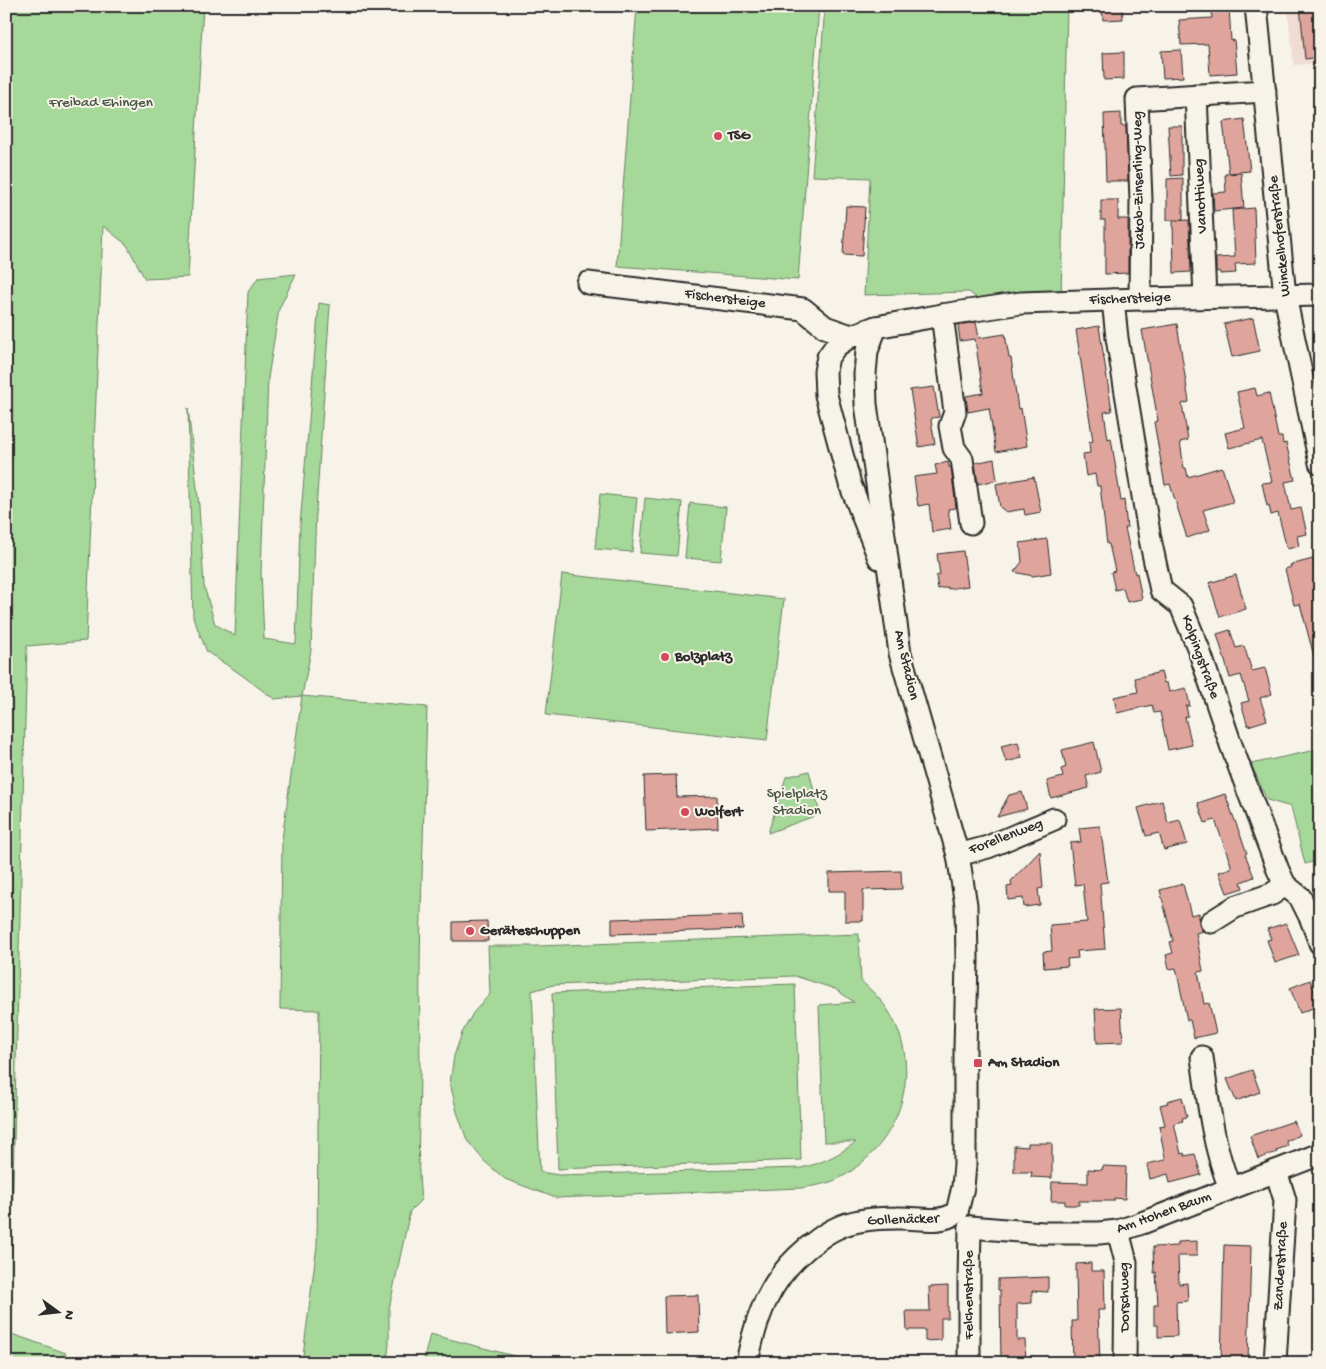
<svg xmlns="http://www.w3.org/2000/svg" width="1326" height="1369" font-family="'Gochi Hand',sans-serif">
<style>
.built{fill:#f0dcd2}
.green{fill:#a6d89a;stroke:#688262;fill-rule:evenodd}
.building{fill:#dfa59d;stroke:#2b2b2b}
.lines{fill:none;stroke-linecap:round;stroke-linejoin:round}
.minor-casing{stroke:#2b2b2b;stroke-width:25}
.minor{stroke:#f7f3e8;stroke-width:21}
.poi-dot{fill:#d1495b;stroke:#f7f3e8;stroke-width:2}
.labels{text-anchor:middle;dominant-baseline:central;stroke-width:4;stroke-linejoin:round;paint-order:stroke}
.park-label{font-size:15px;fill:#4a5647;stroke:#f7f3e8}
.poi-label{font-size:15px;font-weight:bold;fill:#2b2b2b;stroke:#f7f3e8;text-anchor:start}
.street-label{font-size:15px;fill:#2b2b2b;stroke:#f7f3e8}
</style>
<rect width="100%" height="100%" fill="#f7f3e8"/>
<filter id="ink" filterUnits="userSpaceOnUse"><feTurbulence type="fractalNoise" baseFrequency=".02" numOctaves="2"/><feDisplacementMap in="SourceGraphic" scale="10" xChannelSelector="R" yChannelSelector="G"/><feConvolveMatrix kernelMatrix="1 2 1 2 8 2 1 2 1" color-interpolation-filters="sRGB"/></filter>
<g filter="url(#ink)">
<path class="built" d="M1287,6H1320V63L1294,65Z"/>
<g class="green">
<path d="M6,6H203L188,277L145,279L127,245L103,226L86,641L27,646L9,1333L66,1353L63,1363H6Z"/>
<path d="M637,6H819L798,280L617,266Z"/>
<path d="M825,6H1067L1061,301L989,307L969,292L864,295L870,178L812,176Z"/>
<path d="M296,274L279,309L268,378L261,572L264,639L296,644L300,525L319,303L330,305L316,510L311,650L302,696L427,707C424,828 418,950 420,1071C420,1114 416,1157 421,1200L410,1211L389,1309V1344L387,1363H302L317,1245L319,1010L280,1009L282,839L302,696L274,699L239,673L207,652L193,617L188,408L199,506L204,586L215,624L235,636L248,292L258,278Z"/>
<path d="M600,494L637,498L632,552L595,549Z"/>
<path d="M645,498L682,502L677,556L640,553Z"/>
<path d="M690,503L726,507L721,561L685,558Z"/>
<path d="M562,574L784,599L767,740L546,715Z"/>
<path d="M1320,749V860L1305,864L1291,807L1267,800L1251,764Z"/>
<path d="M809,771L820,814L768,833L786,777Z"/>
<path d="M859,934L861,981C871,990 882,1000 889,1012C919,1060 907,1122 866,1159C857,1167 846,1176 835,1180C824,1185 812,1186 801,1188L556,1198L505,1179L484,1161L467,1140L457,1112L450,1083L454,1056L462,1033L473,1013L490,994L488,946H538ZM795,976L835,989L854,1002L819,1005L824,1142H856C838,1155 823,1163 801,1168L559,1175L540,1172L532,991L553,985Z"/>
<path d="M795,984L801,1160L558,1169L552,993Z"/>
<path d="M430,1334L541,1363H423Z"/>
</g>
<g class="building">
<path d="M1102,6H1122L1123,19L1103,20Z"/>
<path d="M1211,6H1229L1231,41L1234,40L1237,73L1210,75L1208,44L1181,45L1179,20L1212,18Z"/>
<path d="M1300,6H1320V57L1305,59Z"/>
<path d="M1181,50L1183,77L1163,78L1161,51Z"/>
<path d="M1124,52V79L1104,80L1103,53Z"/>
<path d="M1121,113V126H1126L1128,181H1106L1104,114Z"/>
<path d="M1244,119L1250,171L1229,173L1223,122Z"/>
<path d="M1168,126H1182V175L1171,176Z"/>
<path d="M1241,173L1244,208L1214,211L1213,193L1226,192L1225,174Z"/>
<path d="M1183,178V220H1167V179Z"/>
<path d="M1101,200H1118V219H1128V273L1105,274V220H1101Z"/>
<path d="M846,206L865,207L862,256L843,255Z"/>
<path d="M1254,208L1256,263L1235,264L1236,273L1220,274V271L1216,272V258L1235,257L1232,210Z"/>
<path d="M1189,220L1191,272L1174,273L1173,221Z"/>
<path d="M1253,318L1260,351L1232,357L1224,324Z"/>
<path d="M976,322L979,338L1005,334L1009,358H1011L1018,409L1021,408L1027,446L996,452L989,408L968,412L966,396L983,393L975,339L960,341L958,325Z"/>
<path d="M1177,324L1189,402L1182,404L1188,440L1180,442L1184,468H1186L1188,477L1222,467L1233,502L1203,510L1210,530L1187,538L1170,484L1165,485L1154,422L1158,421L1142,330Z"/>
<path d="M1099,326L1112,411L1104,412L1108,439L1111,438L1121,501L1124,500L1127,528H1125L1135,574L1137,573L1142,599L1127,602L1123,588L1115,590L1111,572L1115,571L1109,544H1107L1100,486H1097L1095,474L1086,476L1083,454L1090,453L1089,442L1093,441L1076,330Z"/>
<path d="M934,387L939,417L932,418L931,421L935,444L919,447L910,390Z"/>
<path d="M1255,388L1257,396L1269,393L1278,437H1282L1283,444L1286,443L1295,480L1285,482L1291,510L1301,508L1307,534L1297,536L1299,546L1287,549L1278,513L1271,515L1269,505L1267,506L1262,483L1272,482L1262,440L1229,448L1225,433L1245,428L1237,392Z"/>
<path d="M994,459L997,480L978,484L975,463Z"/>
<path d="M948,462L949,467H951L956,508L948,509L951,529L932,532L929,504L918,506L914,477L937,474L935,465Z"/>
<path d="M1034,477L1041,512L1025,515L1024,509L1006,512L1000,507L996,484Z"/>
<path d="M1047,539L1051,573L1033,576L1014,572L1022,562L1020,543Z"/>
<path d="M963,551L968,586L948,589V587L938,589L936,576L940,575L937,554Z"/>
<path d="M1313,559L1315,569L1320,567V659L1315,660L1300,604L1294,605L1285,569L1291,567L1290,565Z"/>
<path d="M1236,575L1246,609L1220,617L1209,583Z"/>
<path d="M1230,630L1236,648L1244,646L1252,671L1265,668L1272,694L1260,698L1267,720L1248,726L1241,703L1249,701L1241,675L1230,678L1217,634Z"/>
<path d="M1161,672L1164,683H1167L1169,692L1186,688L1190,706H1186L1188,716L1185,717L1192,745L1168,750L1160,712L1154,713L1152,705L1117,713L1114,697L1138,692L1135,678Z"/>
<path d="M1018,742L1022,758L1006,762L1001,746Z"/>
<path d="M1094,742L1101,772L1086,776L1089,788L1051,798L1047,781L1063,777L1061,769L1066,767L1062,750Z"/>
<path d="M676,775L677,797L717,796L718,828L646,831L644,776Z"/>
<path d="M1022,792L1027,809L997,817L1009,795Z"/>
<path d="M1225,794L1247,853L1245,854L1254,877L1241,882L1243,888L1227,893L1219,872L1231,868V865L1215,820L1205,823L1198,803Z"/>
<path d="M1162,801L1168,823L1180,820L1187,844L1164,850L1159,833L1146,836L1138,808Z"/>
<path d="M1100,826L1108,882L1100,883L1105,949L1077,951L1078,958L1067,959L1068,966L1044,968L1043,952L1052,951L1050,925L1087,922L1083,884L1075,885L1070,843L1081,842L1079,828Z"/>
<path d="M1040,851L1043,888L1038,889L1040,905L1024,907L1023,898L1008,900L1007,887L1012,886L1011,881Z"/>
<path d="M901,871L902,889L863,890V921H845V891H829V873Z"/>
<path d="M1183,884L1191,915L1199,913V923L1203,931L1196,933L1203,971L1198,972L1204,1004L1209,1003L1216,1033L1194,1038L1190,1020H1187L1176,968L1169,969L1166,955L1173,953L1170,942L1173,941L1160,890Z"/>
<path d="M742,915L743,929L612,934V919Z"/>
<path d="M487,921L488,941H453V922Z"/>
<path d="M1286,923L1299,955L1275,963L1267,940L1271,939L1267,929Z"/>
<path d="M1310,980L1320,1005L1300,1013L1290,988Z"/>
<path d="M1121,1008L1123,1042L1097,1043L1095,1009Z"/>
<path d="M1252,1070L1260,1092L1236,1101L1227,1079Z"/>
<path d="M1182,1097L1187,1117L1182,1118L1183,1121L1174,1123L1181,1154L1184,1153L1185,1156L1195,1154L1201,1175L1170,1183L1168,1174L1150,1179L1147,1164L1165,1160V1157L1159,1126L1165,1125L1160,1105L1168,1103L1167,1101Z"/>
<path d="M1294,1121L1300,1135L1286,1141L1288,1146L1276,1150L1277,1152L1258,1159L1250,1136Z"/>
<path d="M1028,1143H1052V1178L1031,1177L1032,1172H1014V1146L1028,1147Z"/>
<path d="M1103,1166L1126,1167L1125,1199L1114,1198V1201H1079V1205H1065V1201H1051L1052,1182L1088,1183V1169L1102,1170Z"/>
<path d="M1197,1241V1256H1178L1179,1284L1187,1283L1188,1301L1176,1302L1177,1336L1158,1337V1325H1154V1305H1158L1156,1272L1154,1273L1153,1247L1178,1246V1242Z"/>
<path d="M1224,1245L1251,1246L1248,1363H1221Z"/>
<path d="M1091,1263V1271H1104L1105,1310H1098L1100,1363H1073L1072,1321H1077L1076,1264Z"/>
<path d="M1048,1277V1292L1032,1291V1303L1017,1304V1340H1025L1026,1363H1001L1000,1290H998V1279Z"/>
<path d="M948,1286V1318H941V1340L925,1341V1330H907L906,1311H930L929,1287Z"/>
<path d="M698,1295L699,1332L665,1334L664,1296Z"/>
</g>
<g class="lines">
<defs>
<g id="minor">
<path d="M1256,6L1285,296L1320,463"/>
<path d="M1196,95L1205,297"/>
<path d="M588,283L803,309L825,327L851,336"/>
<path d="M1140,299L1141,200L1137,99L1265,91"/>
<path d="M1113,300L1117,338L1150,539L1161,590L1181,606L1199,650L1231,745L1278,870L1285,885L1300,897L1311,919L1320,943"/>
<path d="M942,315L955,412L950,426L954,448L962,459L971,523"/>
<path d="M876,327L867,351L865,374L866,404L900,653L958,855L966,905L967,960L965,1050V1165L963,1187L957,1212"/>
<path d="M879,558L850,484L826,395L825,371L828,357L836,346L851,336L876,327L942,315L1021,303L1140,299L1320,295"/>
<path d="M958,855L988,847L1054,819"/>
<path d="M1211,922L1235,907L1272,894L1285,885"/>
<path d="M1202,1057C1208,1101 1213,1147 1230,1188"/>
<path d="M970,1227L1043,1233H1099L1118,1231L1142,1223L1320,1154"/>
<path d="M1118,1231L1126,1262L1125,1363"/>
<path d="M747,1363C756,1317 769,1280 806,1249C816,1241 825,1233 837,1228C855,1219 878,1218 897,1218C918,1217 940,1225 957,1212"/>
<path d="M969,1363V1280L970,1227"/>
<path d="M1275,1363L1285,1200L1276,1171"/>
</g>
</defs>
<use href="#minor" class="minor-casing"/>
<use href="#minor" class="minor"/>
</g>
</g>
<g class="poi-dot">
<circle cx="718" cy="136" r="5"/>
<circle cx="665" cy="657" r="5"/>
<circle cx="685" cy="812" r="5"/>
<circle cx="470" cy="931" r="5"/>
<rect x="973" y="1058" width="10" height="10" rx="2.5"/>
</g>
<g class="labels">
<g class="park-label">
<text x="101" y="103">Freibad Ehingen</text>
<text x="797" y="794">Spielplatz<tspan x="797" dy="17">Stadion</tspan></text>
</g>
<g class="poi-label">
<text x="728" y="136">TSG</text>
<text x="675" y="657">Bolzplatz</text>
<text x="695" y="812">Wolfert</text>
<text x="480" y="931">Geräteschuppen</text>
<text x="988" y="1063">Am Stadion</text>
</g>
<g class="street-label">
<text transform="translate(1139 180) rotate(-91)">Jakob-Zinserling-Weg</text>
<text transform="translate(1201 196) rotate(-93)">Vanottiweg</text>
<text transform="translate(1280 236) rotate(-96)">Winckelhoferstraße</text>
<text transform="translate(725 299) rotate(7)">Fischersteige</text>
<text transform="translate(1130 299) rotate(-2)">Fischersteige</text>
<text transform="translate(1200 657) rotate(70)">Kolpingstraße</text>
<text transform="translate(906 665) rotate(77)">Am Stadion</text>
<text transform="translate(1006 837) rotate(-21)">Forellenweg</text>
<text transform="translate(1164 1213) rotate(-20)">Am Hohen Baum</text>
<text transform="translate(903 1220) rotate(-2)">Gollenäcker</text>
<text transform="translate(1281 1266) rotate(-87)">Zanderstraße</text>
<text transform="translate(969 1295) rotate(-90)">Felchenstraße</text>
<text transform="translate(1125 1297) rotate(-91)">Dorschweg</text>
</g>
</g>
<rect width="1326" height="1369" fill="none" stroke="#f7f3e8" stroke-width="25"/>
<rect x="12" y="12" width="1301" height="1344" fill="none" stroke="#2b2b2b" stroke-width="2" filter="url(#ink)"/>
<g transform="translate(58 1312) rotate(105)" stroke="#f7f3e8" stroke-width="4" paint-order="stroke">
<path d="M0-4L9 19L0 12L-9 19Z" fill="#2b2b2b"/>
<text y="-8" font-size="14" font-weight="bold" text-anchor="middle" fill="#2b2b2b">N</text>
</g>
</svg>
